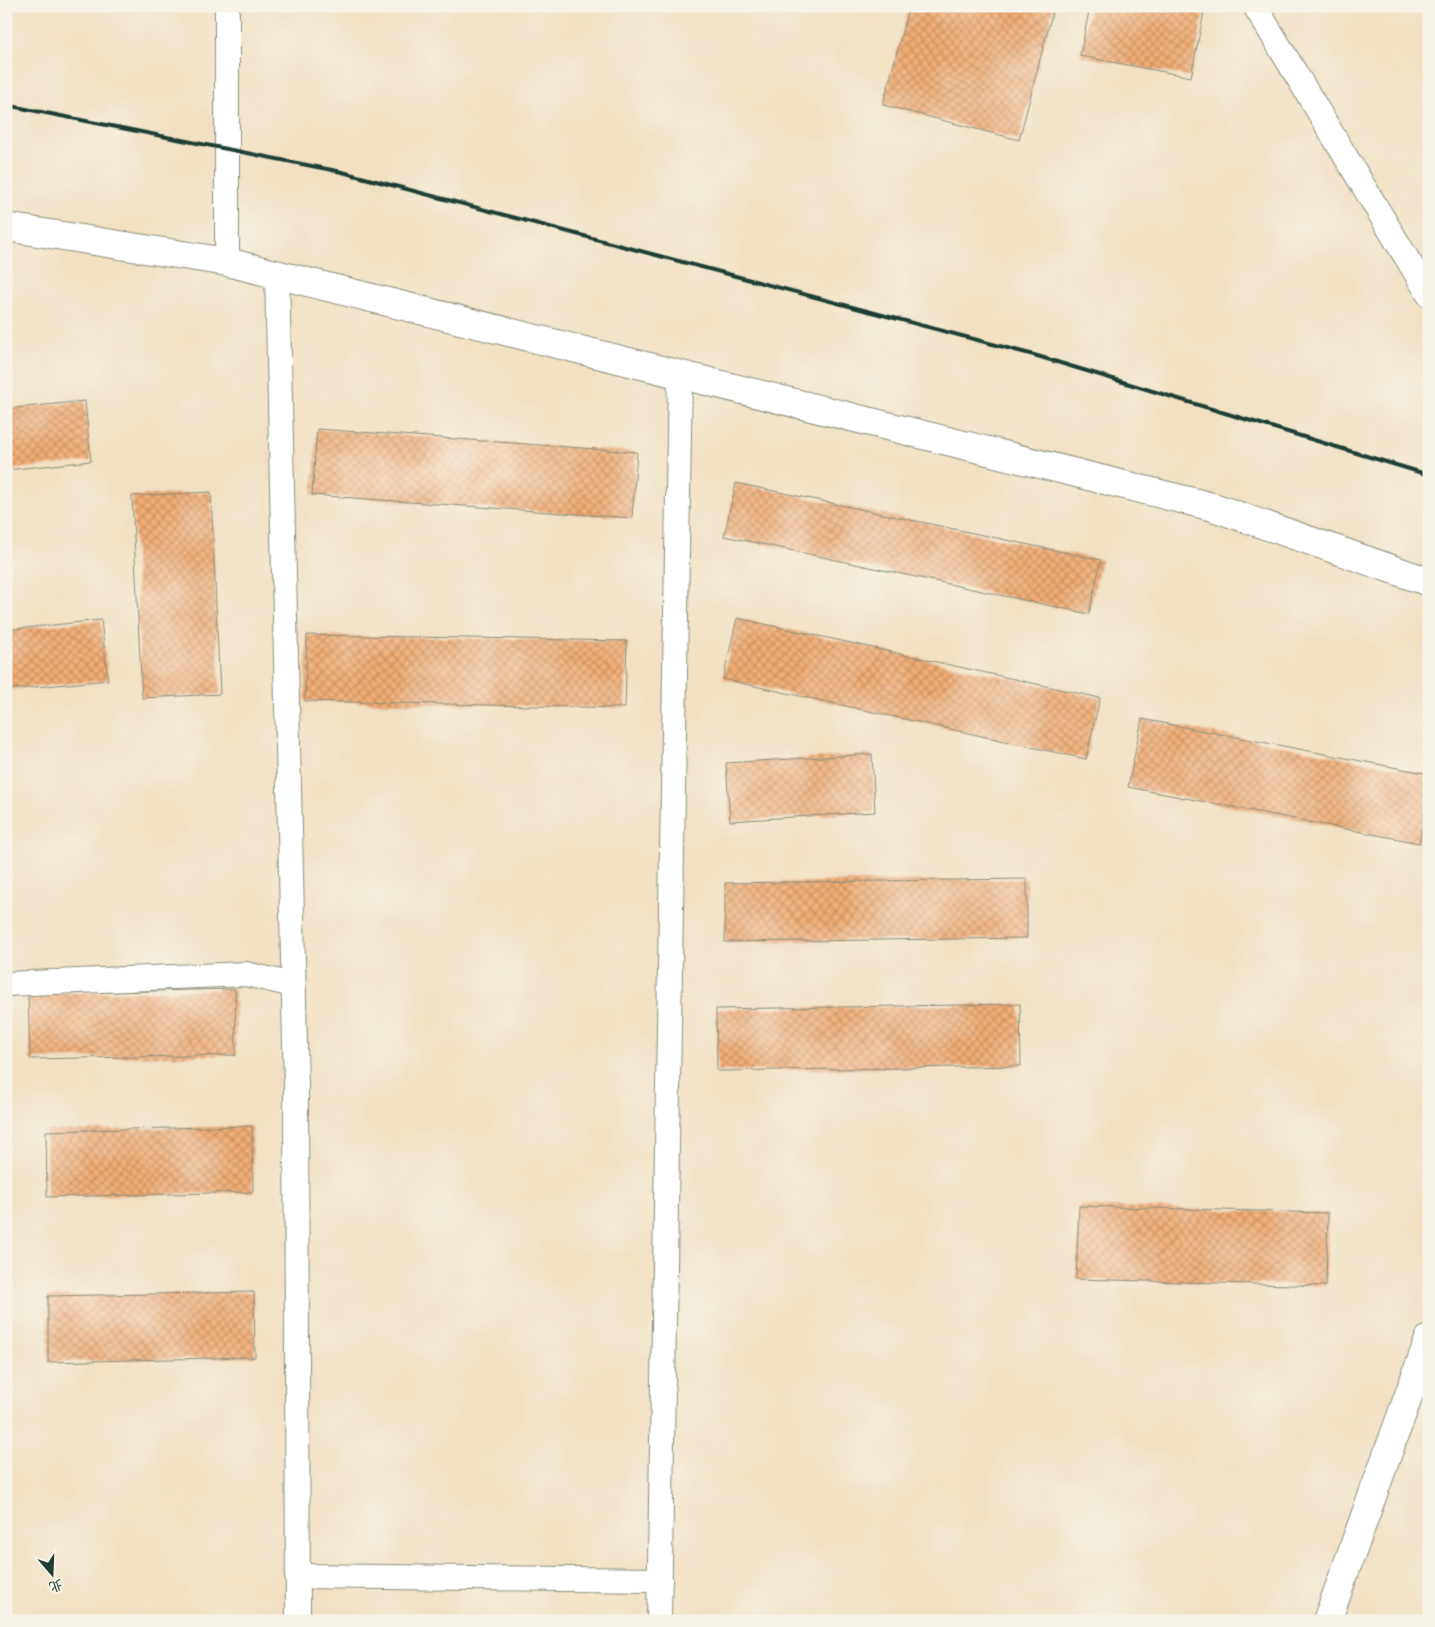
<svg xmlns="http://www.w3.org/2000/svg" width="1435" height="1627" font-family="Dekko,'LXGW WenKai TC',sans-serif">
<style>
.building{fill:url(#building-cross-hatch)}
.lines{fill:none;stroke-linecap:round;stroke-linejoin:round}
.street-casing{stroke:#888e7b;stroke-width:26}
.secondary-casing{stroke:#888e7b;stroke-width:30}
.highway-casing{stroke:#888e7b;stroke-width:30}
.street{stroke:#fff;stroke-width:24}
.secondary{stroke:#fff;stroke-width:28}
.highway{stroke:#fff;stroke-width:28}
.rail{stroke:#1f3d34;stroke-width:4}
</style>
<defs>
<pattern id="building-cross-hatch" width="8" height="8" patternUnits="userSpaceOnUse" patternTransform="scale(1.25)"><rect width="8" height="8" fill="#f3ad75"/><path d="M0 0l8 8M0 8l8-8" fill="none" stroke="#c48e61"/></pattern>
</defs>
<rect width="100%" height="100%" fill="#f7f3e8"/>
<filter id="ink" filterUnits="userSpaceOnUse"><feTurbulence type="fractalNoise" baseFrequency=".02" numOctaves="2"/><feDisplacementMap in="SourceGraphic" scale="10" xChannelSelector="R" yChannelSelector="G"/><feConvolveMatrix kernelMatrix="1 2 1 2 8 2 1 2 1" color-interpolation-filters="sRGB"/></filter>
<filter id="wash" filterUnits="userSpaceOnUse"><feTurbulence type="fractalNoise" baseFrequency=".0096" numOctaves="4" result="noise"/><feDisplacementMap in="SourceGraphic" scale="20" xChannelSelector="R" yChannelSelector="G"/><feGaussianBlur stdDeviation="1.12" result="paint"/><feColorMatrix in="noise" values="0 0 0 0 0 0 0 0 0 0 0 0 0 0 0 0 0 1.4 0 .05"/><feComposite in="paint" operator="in"/></filter>
<g filter="url(#wash)">
<rect width="100%" height="100%" fill="#f1e0c2"/>
<g id="blocks">
<g class="building">
<path d="M909,6H1054L1019,140L883,105Z"/>
<path d="M1090,6H1171L1204,12L1191,77L1080,56Z"/>
<path d="M85,401L91,461L6,470V409Z"/>
<path d="M317,429L637,452L632,518L312,495Z"/>
<path d="M736,483L1101,560L1089,614L724,536Z"/>
<path d="M211,492L220,694L142,698L132,496Z"/>
<path d="M737,618L1100,698L1086,759L723,679Z"/>
<path d="M101,620L108,680L6,690V630Z"/>
<path d="M307,635L627,641L625,708L305,701Z"/>
<path d="M1142,719L1429,774V793L1419,843L1128,787Z"/>
<path d="M872,754L875,812L730,821L726,763Z"/>
<path d="M1027,879V938L725,942V883Z"/>
<path d="M235,989L236,1055L30,1059L28,994Z"/>
<path d="M1020,1004L1021,1066L717,1071L716,1009Z"/>
<path d="M252,1126L253,1192L47,1197L46,1131Z"/>
<path d="M1079,1206L1328,1213L1326,1286L1076,1279Z"/>
<path d="M254,1292L255,1357L48,1362V1296Z"/>
</g>
</g>
</g>
<g filter="url(#ink)">
<use href="#blocks" fill-opacity="0" stroke="#888e7b" stroke-width="1"/>
<g class="lines">
<defs>
<g id="street">
<path d="M1255,6L1429,295"/>
<path d="M227,262V6"/>
<path d="M277,274L296,1087L298,1621"/>
<path d="M6,984L246,974L293,985"/>
<path d="M297,1576L660,1580"/>
<path d="M659,1621L680,375"/>
</g>
<path id="secondary" d="M1327,1621L1429,1339"/>
<path id="highway" d="M6,227L227,262L1213,507L1429,582"/>
</defs>
<use href="#street" class="street-casing"/>
<use href="#secondary" class="secondary-casing"/>
<use href="#highway" class="highway-casing"/>
<use href="#street" class="street"/>
<use href="#secondary" class="secondary"/>
<use href="#highway" class="highway"/>
<path class="rail" d="M6,105L342,172L1034,355L1429,475"/>
</g>
</g>
<rect width="1435" height="1627" fill="none" stroke="#f7f3e8" stroke-width="25"/>
<g transform="translate(52 1574) rotate(161)" stroke="#f7f3e8" stroke-width="4" paint-order="stroke">
<path d="M0-4L9 19L0 12L-9 19Z" fill="#1f3d34"/>
<text y="-8" font-size="14" font-weight="bold" text-anchor="middle" fill="#1f3d34">北</text>
</g>
</svg>
